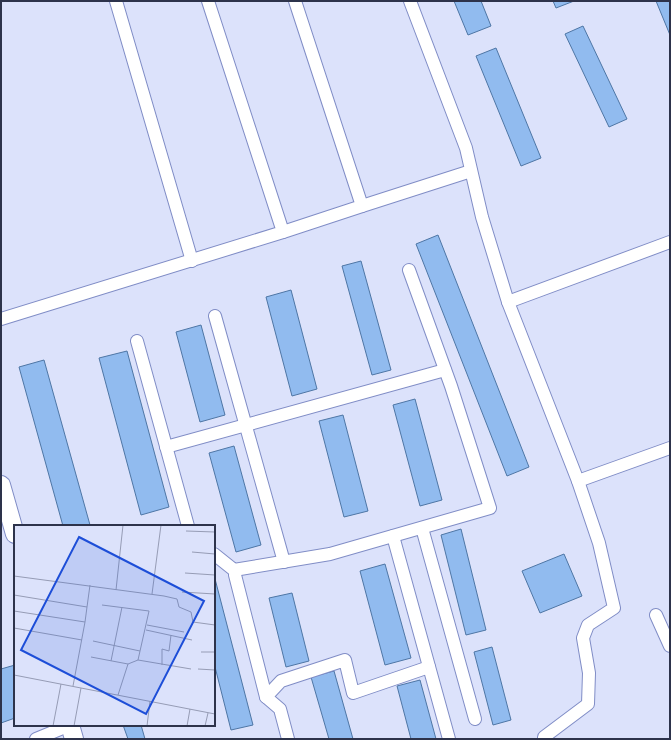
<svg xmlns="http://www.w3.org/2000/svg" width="671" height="740" font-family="'PT Sans Narrow',sans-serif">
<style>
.building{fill:#91bbef;stroke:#4e76a5}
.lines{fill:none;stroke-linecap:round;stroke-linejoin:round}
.street-casing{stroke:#808dc6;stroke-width:14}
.secondary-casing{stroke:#808dc6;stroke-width:20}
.street{stroke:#fff;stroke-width:12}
.secondary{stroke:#fff;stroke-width:18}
.inset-road{fill:none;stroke:#969cb5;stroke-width:1}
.view{fill:#1d4ed8;fill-opacity:0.15;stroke:#1d4ed8;stroke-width:2}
.inset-edge{fill:none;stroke:#2d334b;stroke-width:2}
</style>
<rect width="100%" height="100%" fill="#dce2fb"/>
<g class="building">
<path d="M454,1H481L491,26L468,35Z"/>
<path d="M553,1H574L556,8Z"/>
<path d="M656,1H670V35Z"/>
<path d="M583,26L627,119L609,127L565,34Z"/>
<path d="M496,48L541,158L521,166L476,56Z"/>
<path d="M438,235L529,467L507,476L416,244Z"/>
<path d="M361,261L391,370L372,375L342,266Z"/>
<path d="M291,290L317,389L292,396L266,297Z"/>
<path d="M201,325L225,415L200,422L176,332Z"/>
<path d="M127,351L169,507L141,515L99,358Z"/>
<path d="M44,360L90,525L88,526H63L19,367Z"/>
<path d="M415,399L442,500L420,506L393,405Z"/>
<path d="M343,415L368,511L344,517L319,421Z"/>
<path d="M234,446L261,545L236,552L209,453Z"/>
<path d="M461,529L486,630L466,635L441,535Z"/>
<path d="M564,554L582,596L540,613L522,571Z"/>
<path d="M385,564L411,658L385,665L360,571Z"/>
<path d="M214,575L253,725L231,730L214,663Z"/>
<path d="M292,593L309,661L286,667L269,598Z"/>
<path d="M492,647L511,720L493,725L474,652Z"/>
<path d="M15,665V718L1,723V669Z"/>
<path d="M334,671L353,739H329L311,677Z"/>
<path d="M420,680L436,739H411L397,686Z"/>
<path d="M123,725H141L145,739H128Z"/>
</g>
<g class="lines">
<defs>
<g id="street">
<path d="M116,1L192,261"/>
<path d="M410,1L466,148L482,217L508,302L578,481L599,543L614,608L588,625L583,638L589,673L588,704L544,737V739"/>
<path d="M362,206L471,171"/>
<path d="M283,232L362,206L295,1"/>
<path d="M508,302L670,242"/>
<path d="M215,316L284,562"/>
<path d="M1,319L283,232L208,1"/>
<path d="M137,341L188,526"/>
<path d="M166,447L445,370"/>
<path d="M578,481L670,448"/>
<path d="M422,528L475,719"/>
<path d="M393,536L449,739"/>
<path d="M214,554L234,570L330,554L490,508L451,386L409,270"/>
<path d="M235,575L266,697L280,709L288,739"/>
<path d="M656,615L670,646"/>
<path d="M266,697L281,681L345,660L353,693L429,667"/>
<path d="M36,739L70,725"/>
</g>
<g id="secondary">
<path d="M1,485L15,534"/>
<path d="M70,725L74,739"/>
</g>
</defs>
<use href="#street" class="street-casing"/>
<use href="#secondary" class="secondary-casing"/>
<use href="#street" class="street"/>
<use href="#secondary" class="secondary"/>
</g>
<g transform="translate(14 525)">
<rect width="201" height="201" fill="#dce2fb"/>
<path class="inset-road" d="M172,6L201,7M178,27L201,29M171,48L201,50M0,51L150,71L163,74L165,82L177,87L179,97L201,100M102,65L109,0M168,67L201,69M138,69L147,0M0,70L73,82L71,97M88,80L135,86L124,135L114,139L104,170M73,82L76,60M0,86L71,97L59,161M133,100L170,107M0,103L68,115M132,105L178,115M79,116L126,126M187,127H201M77,132L114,139M124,135L177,144M97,136L108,82M148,140V124L155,126L157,110M184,144L201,145M0,150L201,189M39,201L47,159M60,201L67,163M133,201L136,176M173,201L176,184M191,201L194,188"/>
<path class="view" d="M65,12L190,76L132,189L7,125Z"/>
<rect width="201" height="201" class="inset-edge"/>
</g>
<rect width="671" height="740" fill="none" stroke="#2d334b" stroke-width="4"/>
</svg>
